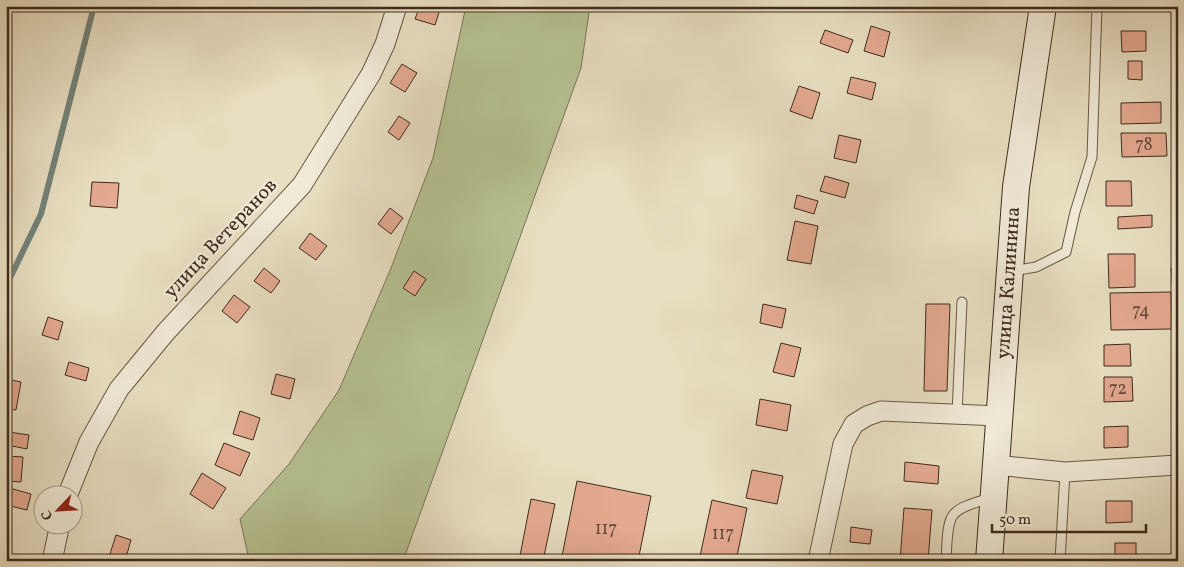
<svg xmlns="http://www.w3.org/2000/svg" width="1184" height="567" font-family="Vollkorn,serif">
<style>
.green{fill:#b6c293;stroke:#7a7658}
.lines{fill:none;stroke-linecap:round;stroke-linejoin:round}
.stream{stroke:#738279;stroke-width:6}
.building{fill:#e4aa91;stroke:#3e2b1c}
.service-casing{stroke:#685846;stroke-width:11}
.minor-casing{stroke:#685846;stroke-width:21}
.secondary-casing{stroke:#3e2b1c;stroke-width:28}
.service{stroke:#f0ead7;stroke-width:9}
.minor{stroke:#f0ead7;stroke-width:19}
.secondary{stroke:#f0ead7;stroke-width:26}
.labels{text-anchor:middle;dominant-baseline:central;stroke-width:4.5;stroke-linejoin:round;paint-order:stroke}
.number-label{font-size:18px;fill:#684b39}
.street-label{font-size:20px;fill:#3e2b1c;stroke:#f0ead7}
</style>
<rect width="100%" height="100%" fill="#e8dfc2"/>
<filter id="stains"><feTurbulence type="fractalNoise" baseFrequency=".004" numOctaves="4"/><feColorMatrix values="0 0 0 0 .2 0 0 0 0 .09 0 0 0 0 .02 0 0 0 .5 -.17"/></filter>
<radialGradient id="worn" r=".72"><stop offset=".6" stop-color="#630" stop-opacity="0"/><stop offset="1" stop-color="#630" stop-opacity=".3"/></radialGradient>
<path class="green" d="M466,6H590L581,68L403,561H251L249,559L240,519L289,464L339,390L391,268L433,158Z"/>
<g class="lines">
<path class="stream" d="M6,280L10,278L41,214L94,6"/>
</g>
<g class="building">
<path d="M420,6H432L440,9L435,25L415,19Z"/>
<path d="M871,26L890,32L884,57L864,51Z"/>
<path d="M825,30L853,40L848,53L820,43Z"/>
<path d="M1121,31H1146V51L1122,52Z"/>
<path d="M1128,61H1142V80L1128,79Z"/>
<path d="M402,64L417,73L405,92L390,83Z"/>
<path d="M851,77L876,83L872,100L847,93Z"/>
<path d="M799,86L820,93L812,119L790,111Z"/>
<path d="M1161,102V123L1121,124V103Z"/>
<path d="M399,116L410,123L399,140L388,132Z"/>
<path d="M1121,133H1166L1167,156L1122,157Z"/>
<path d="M839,135L861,140L856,163L834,158Z"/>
<path d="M825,176L849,183L845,198L820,191Z"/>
<path d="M1106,181H1131L1132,206H1106Z"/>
<path d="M92,182L119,183L117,208L90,206Z"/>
<path d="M797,195L818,201L814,214L794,208Z"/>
<path d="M390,208L403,218L391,234L378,224Z"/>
<path d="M1152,215V227L1118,229V217Z"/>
<path d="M795,221L818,226L811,264L787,260Z"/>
<path d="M310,233L327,246L316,260L299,248Z"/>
<path d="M1108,254H1135V287L1109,288Z"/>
<path d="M264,268L280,281L271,293L254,281Z"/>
<path d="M1171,268H1178V283H1172Z"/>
<path d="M414,271L426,279L415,296L403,288Z"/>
<path d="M1171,292L1172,329L1111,330L1110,293Z"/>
<path d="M234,295L250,307L237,323L222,311Z"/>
<path d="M763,304L786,309L782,328L760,323Z"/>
<path d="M926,304H950L947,391H924Z"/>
<path d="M48,317L63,322L58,340L42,335Z"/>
<path d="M781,343L801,348L794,377L773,372Z"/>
<path d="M1130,344L1131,366H1104V345Z"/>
<path d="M69,362L89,368L86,381L65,375Z"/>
<path d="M276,374L295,379L290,399L271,394Z"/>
<path d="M1104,377H1132L1133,401L1104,402Z"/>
<path d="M6,379L21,382L16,410L6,409Z"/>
<path d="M760,399L791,405L787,431L756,425Z"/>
<path d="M240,411L260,418L253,440L233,434Z"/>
<path d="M1128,426V447L1104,448V427Z"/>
<path d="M9,432L29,435L27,449L7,445Z"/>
<path d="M224,443L250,453L240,476L215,465Z"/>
<path d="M6,456L23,457L21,482L6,481Z"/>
<path d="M905,462L939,466L938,484L904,481Z"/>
<path d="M752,470L783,476L777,504L746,498Z"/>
<path d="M202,473L226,488L213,509L190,494Z"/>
<path d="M577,481L651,496L638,561H561Z"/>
<path d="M6,487L31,494L27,510L6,505Z"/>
<path d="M531,499L555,504L543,561H519Z"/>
<path d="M712,500L747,508L736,561H699Z"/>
<path d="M1106,501H1132V522L1106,523Z"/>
<path d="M904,508L932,510L928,561H900Z"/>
<path d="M851,527L872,530L870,544L850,542Z"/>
<path d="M116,535L131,540L125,561L109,557Z"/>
<rect x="1115" y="543" width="21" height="18"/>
</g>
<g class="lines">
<defs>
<g id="service">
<path d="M1012,271L1036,267L1066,252L1075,212L1092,157L1097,6"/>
<path d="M957,414L962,302"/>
<path d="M946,561C947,549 946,522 954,514C962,505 979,502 990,498"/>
<path d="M1060,561L1065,472"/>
</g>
<g id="minor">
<path d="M995,465L1065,472L1178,465"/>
<path d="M68,494L89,442L119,389L165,333L302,185L371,74L385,44L397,6"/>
<path d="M52,561L60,524"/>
<path d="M818,561L843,444L854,424L867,416L881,411L999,416"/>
</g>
<path id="secondary" d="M989,561L1016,187L1043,6"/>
</defs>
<use href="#service" class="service-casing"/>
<use href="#minor" class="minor-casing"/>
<use href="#secondary" class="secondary-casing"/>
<use href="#service" class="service"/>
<use href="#minor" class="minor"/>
<use href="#secondary" class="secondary"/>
</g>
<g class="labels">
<g class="number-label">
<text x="1144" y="145">78</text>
<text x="1141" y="311">74</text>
<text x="1118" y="389">72</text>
<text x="606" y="529">117</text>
<text x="723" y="534">117</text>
</g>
<g class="street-label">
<text transform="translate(221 239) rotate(-47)">улица Ветеранов</text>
<text transform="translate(1009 283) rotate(-86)">улица Калинина</text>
</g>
</g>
<rect width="1184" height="567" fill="none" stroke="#e8dfc2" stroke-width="25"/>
<rect x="8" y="8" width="1169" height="552" fill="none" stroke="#3e2b1c" stroke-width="2.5"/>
<rect x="12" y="12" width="1159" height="542" fill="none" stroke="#3e2b1c"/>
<g transform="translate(58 510) rotate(245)"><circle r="24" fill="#f0ead7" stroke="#a99e8c"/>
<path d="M0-4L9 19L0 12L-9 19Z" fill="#8f2418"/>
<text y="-8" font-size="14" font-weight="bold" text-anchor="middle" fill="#3e2b1c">С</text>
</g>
<path d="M992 524v8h154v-8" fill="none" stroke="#3e2b1c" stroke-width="2.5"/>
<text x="999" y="524" font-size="15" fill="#3e2b1c" stroke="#f0ead7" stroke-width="4" paint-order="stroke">50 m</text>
<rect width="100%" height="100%" filter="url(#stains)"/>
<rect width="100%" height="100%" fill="url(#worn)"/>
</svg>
